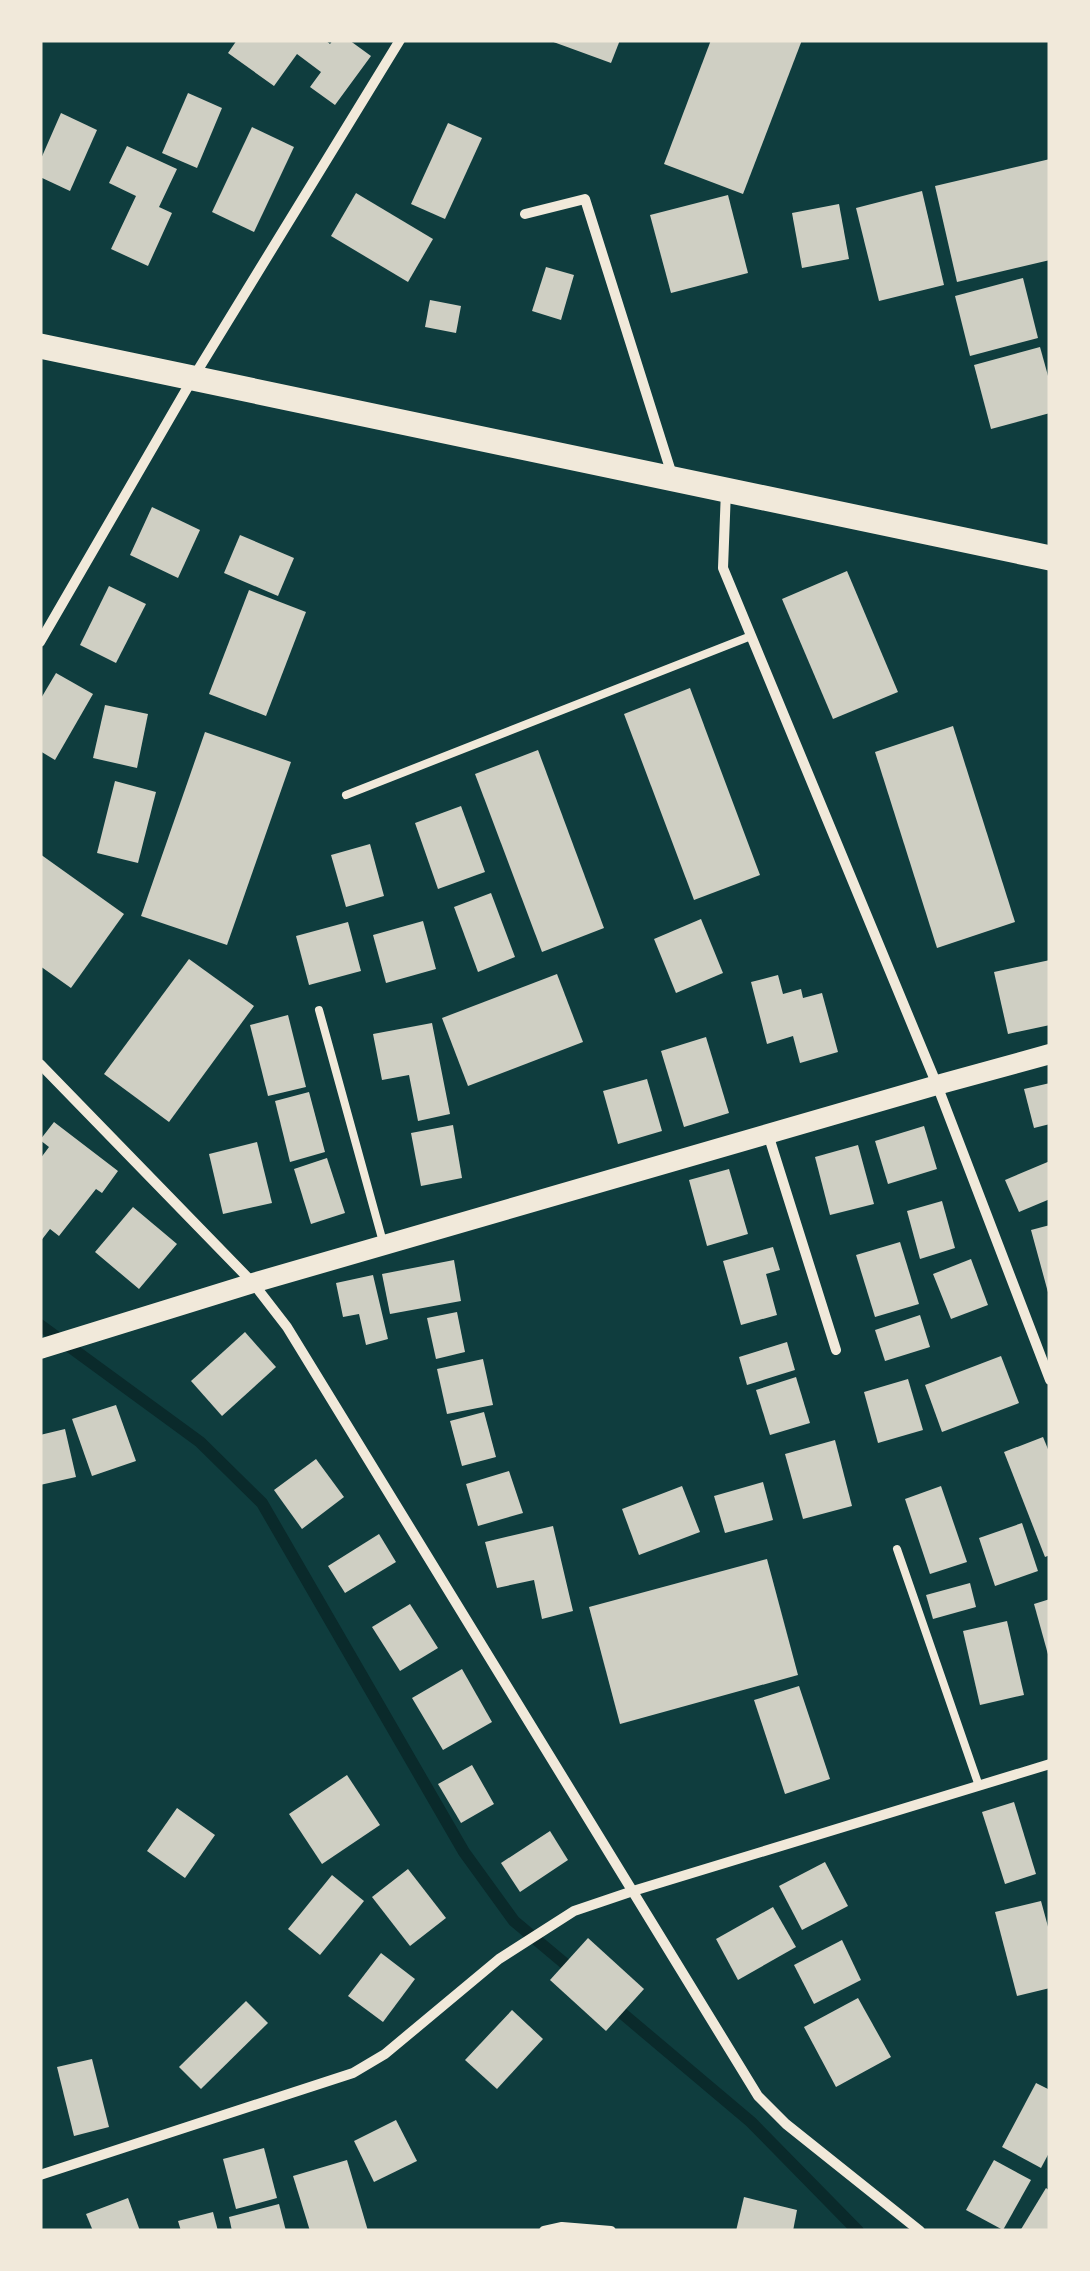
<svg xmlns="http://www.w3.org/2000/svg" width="1090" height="2271" font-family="'Varela Round',sans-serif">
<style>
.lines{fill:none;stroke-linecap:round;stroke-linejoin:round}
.stream{stroke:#0a2a2b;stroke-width:12}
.building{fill:#cfcfc3}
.service{stroke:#f1e9da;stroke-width:8}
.minor{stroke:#f1e9da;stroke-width:10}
.secondary{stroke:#f1e9da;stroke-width:20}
.primary{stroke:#f1e9da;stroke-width:25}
</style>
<rect width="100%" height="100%" fill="#0f3d3e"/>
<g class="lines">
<g class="stream">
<path d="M40,1325L200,1442L262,1503L464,1852L514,1921L576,1973"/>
<path d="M610,2003L751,2122L858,2231"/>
</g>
</g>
<g class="building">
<path d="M237,40H325L330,44L333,40H349L371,56L335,105L310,87L321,72L297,54L274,86L228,53Z"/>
<path d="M548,40H620L611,63Z"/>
<path d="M711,40H802L743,194L664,164Z"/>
<path d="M188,93L222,108L197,168L162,153Z"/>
<path d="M61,113L97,130L70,191L40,177V161Z"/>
<path d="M448,123L482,138L445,219L411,204Z"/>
<path d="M252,127L294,147L254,232L212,212Z"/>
<path d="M127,146L177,169L159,207L172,213L148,266L111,249L136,196L109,183Z"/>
<path d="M1050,159V260L957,282L935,186Z"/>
<path d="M922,191L944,285L879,301L856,208Z"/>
<path d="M356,193L433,239L408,282L331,236Z"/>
<path d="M728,195L748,273L671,293L650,215Z"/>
<path d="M839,204L849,259L802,268L792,213Z"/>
<path d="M546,267L574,275L561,320L532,311Z"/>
<path d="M1023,278L1038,338L970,356L955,296Z"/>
<path d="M430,300L461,306L456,333L425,327Z"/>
<path d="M1040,347L1050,383V413L991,429L974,365Z"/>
<path d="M152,507L200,530L178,578L130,555Z"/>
<path d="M240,535L294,558L278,596L224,573Z"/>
<path d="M847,571L898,692L833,719L782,599Z"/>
<path d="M109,586L146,604L116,663L80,645Z"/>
<path d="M249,590L306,612L266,716L209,694Z"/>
<path d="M56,673L93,694L55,760L40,751V700Z"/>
<path d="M690,688L760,875L694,900L624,714Z"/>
<path d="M105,705L148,714L137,768L93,758Z"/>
<path d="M953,726L1015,922L937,948L875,752Z"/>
<path d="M205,732L291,762L227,945L141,916Z"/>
<path d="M538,750L604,928L542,952L475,774Z"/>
<path d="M115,781L156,792L138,863L97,853Z"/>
<path d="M461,806L485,872L438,889L415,823Z"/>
<path d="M370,844L384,896L346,907L331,855Z"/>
<path d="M40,854L124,914L71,988L40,966Z"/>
<path d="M491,893L515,957L478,972L454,907Z"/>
<path d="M701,919L723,973L676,993L654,939Z"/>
<path d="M423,921L436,969L386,983L373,935Z"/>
<path d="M348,922L361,971L309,985L296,936Z"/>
<path d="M189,959L254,1006L169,1122L104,1074Z"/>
<path d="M1050,960V1025L1008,1034L994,972Z"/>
<path d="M557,974L583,1042L468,1086L442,1018Z"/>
<path d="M778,975L783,994L801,989L803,998L822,993L838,1052L800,1063L793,1036L767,1044L751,982Z"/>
<path d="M288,1015L306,1087L268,1096L250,1025Z"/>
<path d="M432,1023L450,1114L418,1121L409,1075L382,1080L373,1034Z"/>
<path d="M706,1037L729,1113L684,1127L661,1051Z"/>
<path d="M647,1079L662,1131L618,1144L603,1091Z"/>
<path d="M1050,1083V1124L1034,1128L1024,1089Z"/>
<path d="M309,1092L325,1152L290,1162L275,1101Z"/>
<path d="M54,1122L118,1171L102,1193L96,1189L59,1236L50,1229L40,1242V1159L49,1147L40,1140Z"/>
<path d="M453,1125L462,1178L421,1186L411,1133Z"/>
<path d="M924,1126L937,1169L888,1184L875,1141Z"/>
<path d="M257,1142L272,1203L223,1214L209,1154Z"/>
<path d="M858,1145L874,1204L830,1215L815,1157Z"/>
<path d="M327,1158L345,1213L311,1224L294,1169Z"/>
<path d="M1050,1161V1199L1019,1212L1005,1180Z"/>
<path d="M729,1169L748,1234L707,1246L689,1180Z"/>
<path d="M942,1201L955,1248L920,1259L907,1211Z"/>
<path d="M133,1207L177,1244L139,1289L95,1252Z"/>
<path d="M1050,1225V1295L1049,1296L1031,1230Z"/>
<path d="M900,1242L919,1304L875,1317L856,1255Z"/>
<path d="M773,1247L780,1270L766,1274L777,1315L741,1325L723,1261Z"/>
<path d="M971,1259L988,1305L951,1319L933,1274Z"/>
<path d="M454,1260L461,1301L390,1314L382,1274Z"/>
<path d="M373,1275L388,1339L366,1345L359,1314L343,1317L336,1283Z"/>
<path d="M457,1312L465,1352L436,1359L427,1318Z"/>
<path d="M920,1315L930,1347L885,1361L875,1330Z"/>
<path d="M245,1332L276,1367L222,1416L191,1381Z"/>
<path d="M787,1342L795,1370L747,1385L739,1357Z"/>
<path d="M1001,1356L1019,1403L942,1432L925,1385Z"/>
<path d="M483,1359L493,1405L447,1414L437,1369Z"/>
<path d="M796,1377L810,1423L770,1435L756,1390Z"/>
<path d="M908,1379L923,1430L878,1443L864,1392Z"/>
<path d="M116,1405L136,1461L92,1476L72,1419Z"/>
<path d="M484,1412L496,1457L462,1466L450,1421Z"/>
<path d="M65,1429L76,1477L40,1485V1435Z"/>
<path d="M1043,1437L1050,1454V1555L1045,1557L1004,1452Z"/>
<path d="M835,1440L852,1506L803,1519L785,1454Z"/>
<path d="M316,1459L344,1497L302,1529L274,1490Z"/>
<path d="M509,1471L523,1513L478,1526L466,1484Z"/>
<path d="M763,1482L773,1520L725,1533L714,1496Z"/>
<path d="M682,1486L700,1532L639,1555L622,1509Z"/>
<path d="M941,1486L967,1562L930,1574L905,1499Z"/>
<path d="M1022,1523L1038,1571L995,1586L979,1538Z"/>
<path d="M553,1526L573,1611L542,1619L534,1580L497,1588L485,1542Z"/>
<path d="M379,1534L396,1562L345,1593L328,1566Z"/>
<path d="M767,1559L798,1675L620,1724L589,1607Z"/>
<path d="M970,1583L976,1607L933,1619L926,1595Z"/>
<path d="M1050,1599V1658H1049L1034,1604Z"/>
<path d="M410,1604L438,1648L400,1671L372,1627Z"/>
<path d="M1007,1621L1024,1695L980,1705L963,1631Z"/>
<path d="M462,1669L492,1722L443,1750L412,1698Z"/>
<path d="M799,1686L830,1779L785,1794L754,1700Z"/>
<path d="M472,1765L494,1804L461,1823L438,1784Z"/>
<path d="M347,1775L380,1825L322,1864L289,1814Z"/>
<path d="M1014,1802L1036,1874L1005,1884L982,1812Z"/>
<path d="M177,1808L215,1835L185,1878L147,1851Z"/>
<path d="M550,1831L568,1860L520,1892L501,1863Z"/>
<path d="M825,1862L848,1906L802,1930L779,1886Z"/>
<path d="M408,1869L446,1918L410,1946L372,1897Z"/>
<path d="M332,1875L364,1901L320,1955L288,1929Z"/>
<path d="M1041,1901L1050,1934V1988L1017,1996L995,1912Z"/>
<path d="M773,1907L796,1947L738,1980L716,1939Z"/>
<path d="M588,1938L644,1989L606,2031L550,1980Z"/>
<path d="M842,1940L861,1980L814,2004L794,1965Z"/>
<path d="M381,1953L415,1979L383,2022L348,1996Z"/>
<path d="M858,1998L891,2057L836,2087L804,2027Z"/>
<path d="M246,2001L268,2023L201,2089L179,2067Z"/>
<path d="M512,2010L543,2039L497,2089L465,2060Z"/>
<path d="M92,2059L109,2127L74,2136L57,2067Z"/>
<path d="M1036,2083L1050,2090V2151L1041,2168L1002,2147Z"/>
<path d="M396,2120L417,2161L374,2182L354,2141Z"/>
<path d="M264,2148L277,2198L236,2209L223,2159Z"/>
<path d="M347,2160L368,2231H310L293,2176Z"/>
<path d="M994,2160L1031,2180L1003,2230L966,2210Z"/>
<path d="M1046,2188L1050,2191V2231H1020Z"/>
<path d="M744,2197L797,2210L793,2231H736Z"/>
<path d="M128,2198L140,2231H93L86,2214Z"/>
<path d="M279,2204L286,2231H232L229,2217Z"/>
<path d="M213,2212L218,2231H181L178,2221Z"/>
</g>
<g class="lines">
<g class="service">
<path d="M346,795L751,636"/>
<path d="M319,1010L383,1242"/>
<path d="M897,1549L979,1786"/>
</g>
<g class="minor">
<path d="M525,214L585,199L673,478"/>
<path d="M726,490L723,568L937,1085L1050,1380"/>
<path d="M40,642L193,378L400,40"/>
<path d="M40,1064L253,1283L287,1327L758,2096L786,2124L920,2231"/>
<path d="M768,1134L836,1350"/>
<path d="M40,2175L353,2073L385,2054L499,1959L574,1911L633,1891L1050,1764"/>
<path d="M544,2231L562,2227L611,2231"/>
</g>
<path class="secondary" d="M40,1349L253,1283L937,1085L1050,1054"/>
<path class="primary" d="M40,346L1050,558"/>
</g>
<rect width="1090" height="2271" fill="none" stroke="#f1e9da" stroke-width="85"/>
</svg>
